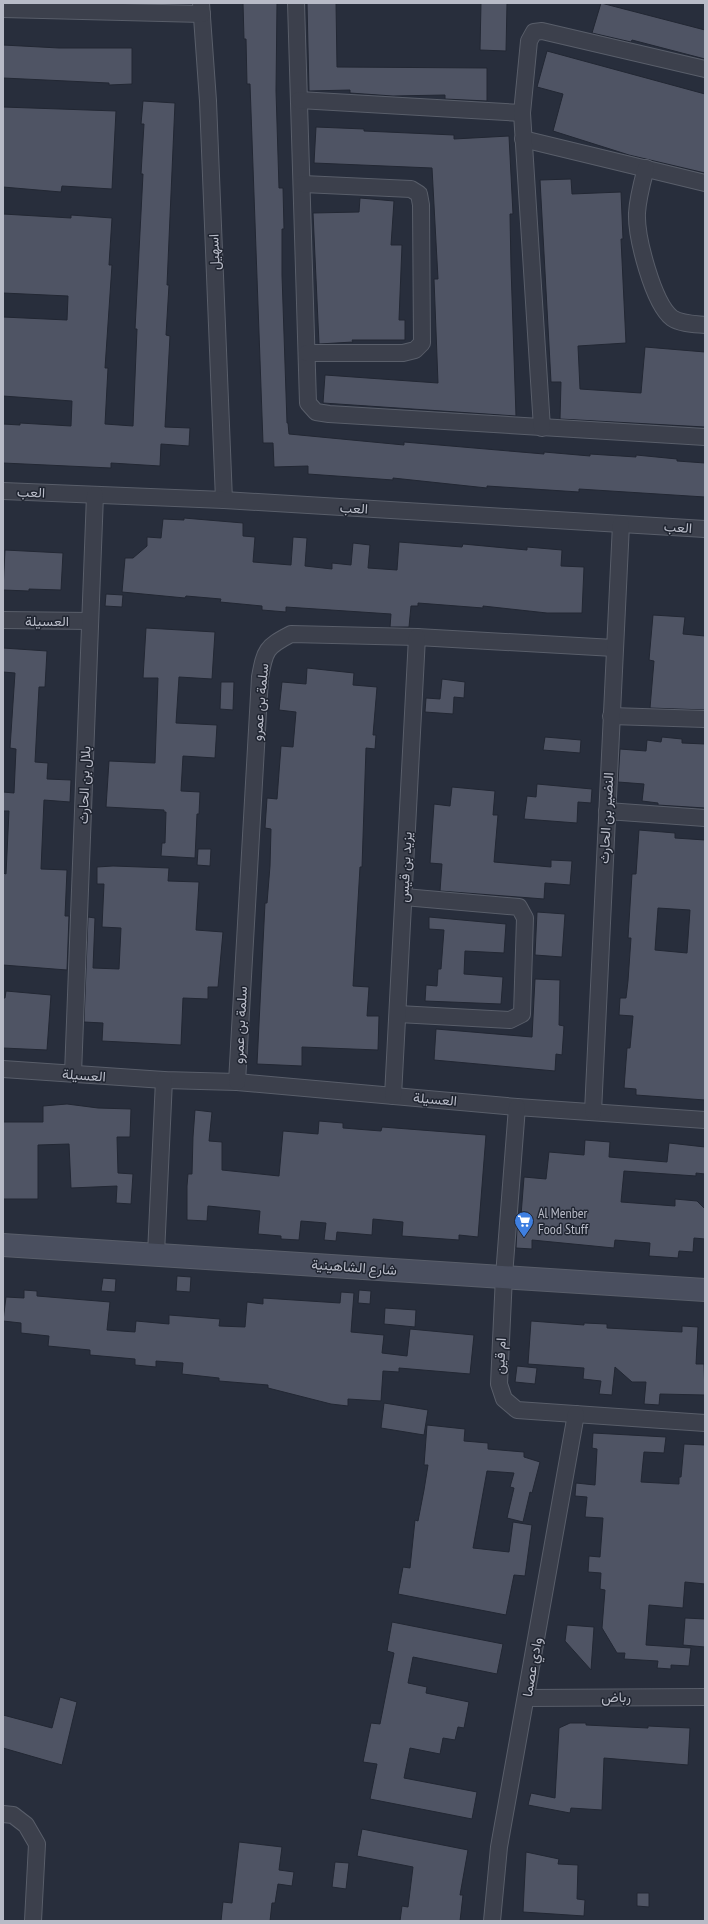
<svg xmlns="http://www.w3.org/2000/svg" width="708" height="1924" font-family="'PT Sans Narrow',Vazirmatn,sans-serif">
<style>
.building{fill:#4f5464;stroke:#222733;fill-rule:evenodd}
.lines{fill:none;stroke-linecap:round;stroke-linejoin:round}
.street-casing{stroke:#595e6a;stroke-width:18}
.secondary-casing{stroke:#595e6a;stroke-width:24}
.street{stroke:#3c404c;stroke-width:16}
.secondary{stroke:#4a4f5f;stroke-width:22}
.labels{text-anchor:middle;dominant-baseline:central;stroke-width:3;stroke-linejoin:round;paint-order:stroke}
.street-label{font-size:14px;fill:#b8bbc7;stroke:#202531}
.poi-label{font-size:14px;fill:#b8bbc7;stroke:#202531;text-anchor:start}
</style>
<rect width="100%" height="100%" fill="#282e3c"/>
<g class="building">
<path d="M243,3H277L276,91L279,188H283L284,229H282V275L287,423H288L289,434L404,445V442L544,454V452L590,456V454L636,457V455L677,459V461L705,463V497L579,489V492L487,486V488L393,478V480L308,474V466L274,467L273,443H263L250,84H247L246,39H244Z"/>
<path d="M307,3H336L337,67L487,68V101L445,99V95L393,96L350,93V90L309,91Z"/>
<path d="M481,3H507L506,51L480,50Z"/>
<path d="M601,3L705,30V59L632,40L631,42L592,33Z"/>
<path d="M3,45L59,48H132V84L109,85V83L3,78Z"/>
<path d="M547,51L705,94V173L629,155L553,131L563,94L537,87Z"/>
<path d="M143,101L175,103L167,285H169L166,335L170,336L165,427L190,428L189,446L161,444L160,466L111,463V468L3,463V424L20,425V423L71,426L72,401L3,396V317L67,320L68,296L3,293V214L71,218V215L112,218L109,265H112L105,368H108L105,424L133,426L137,329H135L143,174H141L144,124H141Z"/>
<path d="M3,107L116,111L112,189L62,186L61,192L3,187Z"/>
<path d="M316,127L364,129V131L454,135V139L509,136L513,214H510L511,267L516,416L323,403L325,375L438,383L434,279H438L432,168L314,163Z"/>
<path d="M571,179L572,194L621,192L623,239H621L626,343L578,346L580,389L641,393L645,347L705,352V427L560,419L561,382H551L540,180Z"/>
<path d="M360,198L394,201L391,245H402L399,320H405V340H352L353,342L319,344L313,213L359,212Z"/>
<path d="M184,518L243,523V536L255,537L253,562L291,565L293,537L307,538L305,566L332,569V563L351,565L353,543L370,545L368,568L397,570L399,542L462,547L463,544L527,550V547L562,550L561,566L584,567L582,613H547L483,606V608L418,603V606H411L409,627H390L391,614L286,607V612L262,610V606L220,602L221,599L186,596L185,598L122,592L125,558H133L147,546V537L161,538L163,519L184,520Z"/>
<path d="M5,550L63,553L61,590L29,589V591L3,590Z"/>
<path d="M106,594L123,595L122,607L105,606Z"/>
<path d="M653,615L685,617L683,634L705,636V710L650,708L654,661L649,660Z"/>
<path d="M146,628L215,632L212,679L179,677L176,723L217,725L215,758L183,756L181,791L200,792L199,814H197L195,858L161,856L162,843H165L166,812H164V810L106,807L109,761L155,763L158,678H143Z"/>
<path d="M3,648L47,651L45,687H39L35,762L48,763L47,779L71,780L70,802L44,800L41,869L67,870L65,916H69L67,970L3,965V873L6,874L9,811H3V792L14,793L16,749L10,748L15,673L3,672Z"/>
<path d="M307,668L354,673L353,685L377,687L373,735H376L375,749L366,748L362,867H360L353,986L369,987L367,1016H379L378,1050L302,1047V1066L257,1064L265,903H267L270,866L271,829L265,828L267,798L277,799L281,746L293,747L296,712L279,710L282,682L306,684Z"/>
<path d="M442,679L465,682L464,698L454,697L453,714L425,712L426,698L440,699Z"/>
<path d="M221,682H234L233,710L220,709Z"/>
<path d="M545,737L581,740L580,753L543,750Z"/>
<path d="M662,737L682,739V743L705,744V808L658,805V803L642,801L644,784L618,782L620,749L646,751L647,740L661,742Z"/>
<path d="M537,784L592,789L591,803L578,802L577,823L524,819L527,796L536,797Z"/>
<path d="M452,787L495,791L493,815H498L494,862L551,867V860L572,861L570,885L545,883L544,899L440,891L442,864L430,863L434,804L450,806Z"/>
<path d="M639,830L675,833V838L705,840V1100L636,1095V1089L624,1088L627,1048H630L633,1016L619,1015L620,998H626L628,981L631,938H628L632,874H636ZM658,908L690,910L687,953L655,950Z"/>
<path d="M198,849H211L210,866L197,865Z"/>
<path d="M113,866L169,868L168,881L199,882L196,930L223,932L218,987H208V999L183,998L181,1045L102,1041L103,1023L84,1022L88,917L95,918L93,968L119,969L121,928L102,927L104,884H97V867Z"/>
<path d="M537,912L565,914L562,957L535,955Z"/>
<path d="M429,917L506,924L504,953L465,951L464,974L503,977L501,1004L425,1001L426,985L437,986L438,969H441L444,930L429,929Z"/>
<path d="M535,979L560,980L559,1025L564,1026L562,1055L556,1054L555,1071L434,1060L436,1029L532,1037Z"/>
<path d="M6,991L51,995L47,1050L3,1048V998H5Z"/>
<path d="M67,1104L98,1108L131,1109L130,1137H117L118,1173L133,1174L131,1204L116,1203L117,1186L71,1188L69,1144L38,1145V1199H3V1122H43V1106Z"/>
<path d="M195,1110L212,1112L209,1141L222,1142V1170L279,1176L283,1131L318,1134L319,1121L343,1123V1128L381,1131L382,1127L486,1135L478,1237L459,1235V1240L402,1236L403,1222L373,1219L372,1235L337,1232L336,1241L324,1240L326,1223L301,1221L299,1240L281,1239V1236L258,1234L260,1211L208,1206L207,1221L187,1220V1186L188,1174H192L193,1137Z"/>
<path d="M585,1140L610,1142L609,1157L667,1162L669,1143L705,1147V1174L696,1173V1176L624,1171L621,1202L675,1206V1199L697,1201L705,1209V1239L694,1238L693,1252L679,1251L678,1258L649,1256L650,1243L615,1240L614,1248L532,1240V1249L516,1248L517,1228H520L524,1177L546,1179L549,1152L584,1155Z"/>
<path d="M177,1276L191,1277L190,1292L176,1291Z"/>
<path d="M103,1278L116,1279L115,1292L101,1291Z"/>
<path d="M24,1290L37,1291V1296L110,1302L107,1330L135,1332L136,1321L169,1324V1315L220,1319L219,1326L245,1327L247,1302L263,1304V1298L340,1303L341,1292L354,1293L351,1332L384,1335L382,1353L407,1356L410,1329L474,1335L470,1374L399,1368V1372L383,1371L381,1401L348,1399V1406L331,1404L268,1388V1385L219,1381V1378L182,1374L183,1363L156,1361V1367L135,1365V1359L90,1355V1350L48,1346L49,1336L21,1333V1323L3,1321L6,1297L24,1298Z"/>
<path d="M359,1290L371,1291L370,1304L358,1303Z"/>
<path d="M385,1308L416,1310L415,1327L384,1324Z"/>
<path d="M531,1321L584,1325V1323L607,1324V1328L682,1332V1326L698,1327L696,1364H704L705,1395L660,1394L659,1405L644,1404L646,1382H632L615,1367L612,1395L599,1394L601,1381L583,1379L584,1368L528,1364Z"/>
<path d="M517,1366L537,1368L535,1384L515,1382Z"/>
<path d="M384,1403L428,1410L424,1435L381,1428Z"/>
<path d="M427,1425L465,1429L464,1441L488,1443V1449L524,1452V1457L540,1462L532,1493L530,1492L523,1522L507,1518L514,1488L510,1487L514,1473L487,1471L473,1548L509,1552L513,1522L532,1525L525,1576L514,1575L506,1615L398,1594L403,1567L410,1568L415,1520L418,1521L424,1490L428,1465H424Z"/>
<path d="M593,1433L666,1437L664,1453L644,1452L641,1482L679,1484V1477H681L684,1444L705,1445V1584L685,1582L683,1608L649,1605L646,1645L691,1648L689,1666L671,1665V1669L657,1668L658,1661L624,1659L625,1653H617L602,1628L605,1590L600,1589L601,1573L588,1572L589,1556L600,1557L603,1518L585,1517L587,1497L575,1496L576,1483L595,1485L597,1449L592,1448Z"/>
<path d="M685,1618L705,1619V1647L683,1645Z"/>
<path d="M392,1622L503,1644L497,1674L413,1657L408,1683L427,1687L426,1693L469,1702L464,1728L458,1727L455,1740L443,1738L440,1754L410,1748L404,1778L477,1792L472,1819L370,1799L377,1764L363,1762L371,1723L380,1724L394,1653L387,1651Z"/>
<path d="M567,1625L594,1627L591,1670L565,1641Z"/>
<path d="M60,1697L77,1702L62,1765L3,1748V1715L52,1728Z"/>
<path d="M570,1723H586V1725L648,1728V1726L690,1728L688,1765L604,1758L602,1810L571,1808L570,1813L528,1805L531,1793L555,1798L559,1728Z"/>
<path d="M362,1829L468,1850L460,1895H463L460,1921H400L402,1906L408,1907L413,1867L357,1856Z"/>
<path d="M239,1842L282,1847L279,1870L294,1872L292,1886L278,1884L275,1903H272L270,1921H221L223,1902L232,1903Z"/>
<path d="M526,1852L559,1859L558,1864L578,1865L577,1899L585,1900L584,1916L523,1912Z"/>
<path d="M335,1862L349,1863L346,1889L332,1887Z"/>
<path d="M637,1893H649V1907L637,1906Z"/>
</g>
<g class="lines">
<defs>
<g id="street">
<path d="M201,3L208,101L224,500"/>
<path d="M296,3L308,403L316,412L329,414L705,437"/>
<path d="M3,9L202,14"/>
<path d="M299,100L522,113"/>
<path d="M523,139L705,183"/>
<path d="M646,168C642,183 638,197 637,213C636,237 653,303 672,318C681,324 695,324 705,325"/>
<path d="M303,184L411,189L419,194L421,205L422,343L415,350L403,353H307"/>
<path d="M542,428L522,113L529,41L534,32L542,31L705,69"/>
<path d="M3,491L224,500L705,529"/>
<path d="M3,620L90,621"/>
<path d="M611,716L705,719"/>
<path d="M607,811L705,818"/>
<path d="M398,1014L510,1020L522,1014L525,918L519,907L404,897"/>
<path d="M3,1069L164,1080L237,1082L517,1107L705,1120"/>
<path d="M73,1074L95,495"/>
<path d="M237,1082L260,677C265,650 266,647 291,634L417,637L614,648"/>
<path d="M393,1096L417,637"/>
<path d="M517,1107L504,1276L499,1384L504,1399L517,1410L705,1423"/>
<path d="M593,1112L621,524"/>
<path d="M156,1254L164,1080"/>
<path d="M526,1698L705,1697"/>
<path d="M3,1814L13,1815L26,1825L37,1844L33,1921"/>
<path d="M492,1921L499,1847L576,1414"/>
</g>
<path id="secondary" d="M3,1245L705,1290"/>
</defs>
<use href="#street" class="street-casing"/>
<use href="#secondary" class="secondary-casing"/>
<use href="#street" class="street"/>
<use href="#secondary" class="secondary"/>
</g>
<defs>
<symbol id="supermarket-pin" viewBox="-11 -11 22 30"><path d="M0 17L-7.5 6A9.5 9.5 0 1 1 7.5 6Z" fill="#3f7fe0" stroke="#202531"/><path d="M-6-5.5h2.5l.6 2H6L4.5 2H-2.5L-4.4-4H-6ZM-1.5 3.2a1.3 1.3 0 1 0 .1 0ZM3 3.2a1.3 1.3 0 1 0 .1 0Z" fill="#fff"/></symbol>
</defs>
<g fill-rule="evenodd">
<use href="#supermarket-pin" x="513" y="1210" width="22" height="30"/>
</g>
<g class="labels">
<g class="street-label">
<text transform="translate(214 252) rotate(-92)">اسهيل</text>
<text transform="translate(31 492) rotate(2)">العب</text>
<text transform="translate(354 508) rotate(3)">العب</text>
<text transform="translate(678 527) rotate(4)">العب</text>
<text x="47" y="621">العسيلة</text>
<text transform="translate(260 702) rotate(-85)">سلمة بن عمرو</text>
<text transform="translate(84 785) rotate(-88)">بلال بن الحارث</text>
<text transform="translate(606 818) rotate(-87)">النضير بن الحارث</text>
<text transform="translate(405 867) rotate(-87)">يزيد بن قيس</text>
<text transform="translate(240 1025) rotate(-87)">سلمة بن عمرو</text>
<text transform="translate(84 1075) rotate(4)">العسيلة</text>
<text transform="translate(435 1099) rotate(5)">العسيلة</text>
<text transform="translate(354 1267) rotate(4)">شارع الشاهينية</text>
<text transform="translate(500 1356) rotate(-87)">ام قين</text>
<text transform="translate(532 1667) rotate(-80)">وادي عصما</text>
<text transform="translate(616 1697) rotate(-1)">رباض</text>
</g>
<g class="poi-label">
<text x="538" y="1213">Al Menber<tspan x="538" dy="16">Food Stuff</tspan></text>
</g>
</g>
<rect width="708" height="1924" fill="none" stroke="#b8bbc7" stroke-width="8"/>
</svg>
